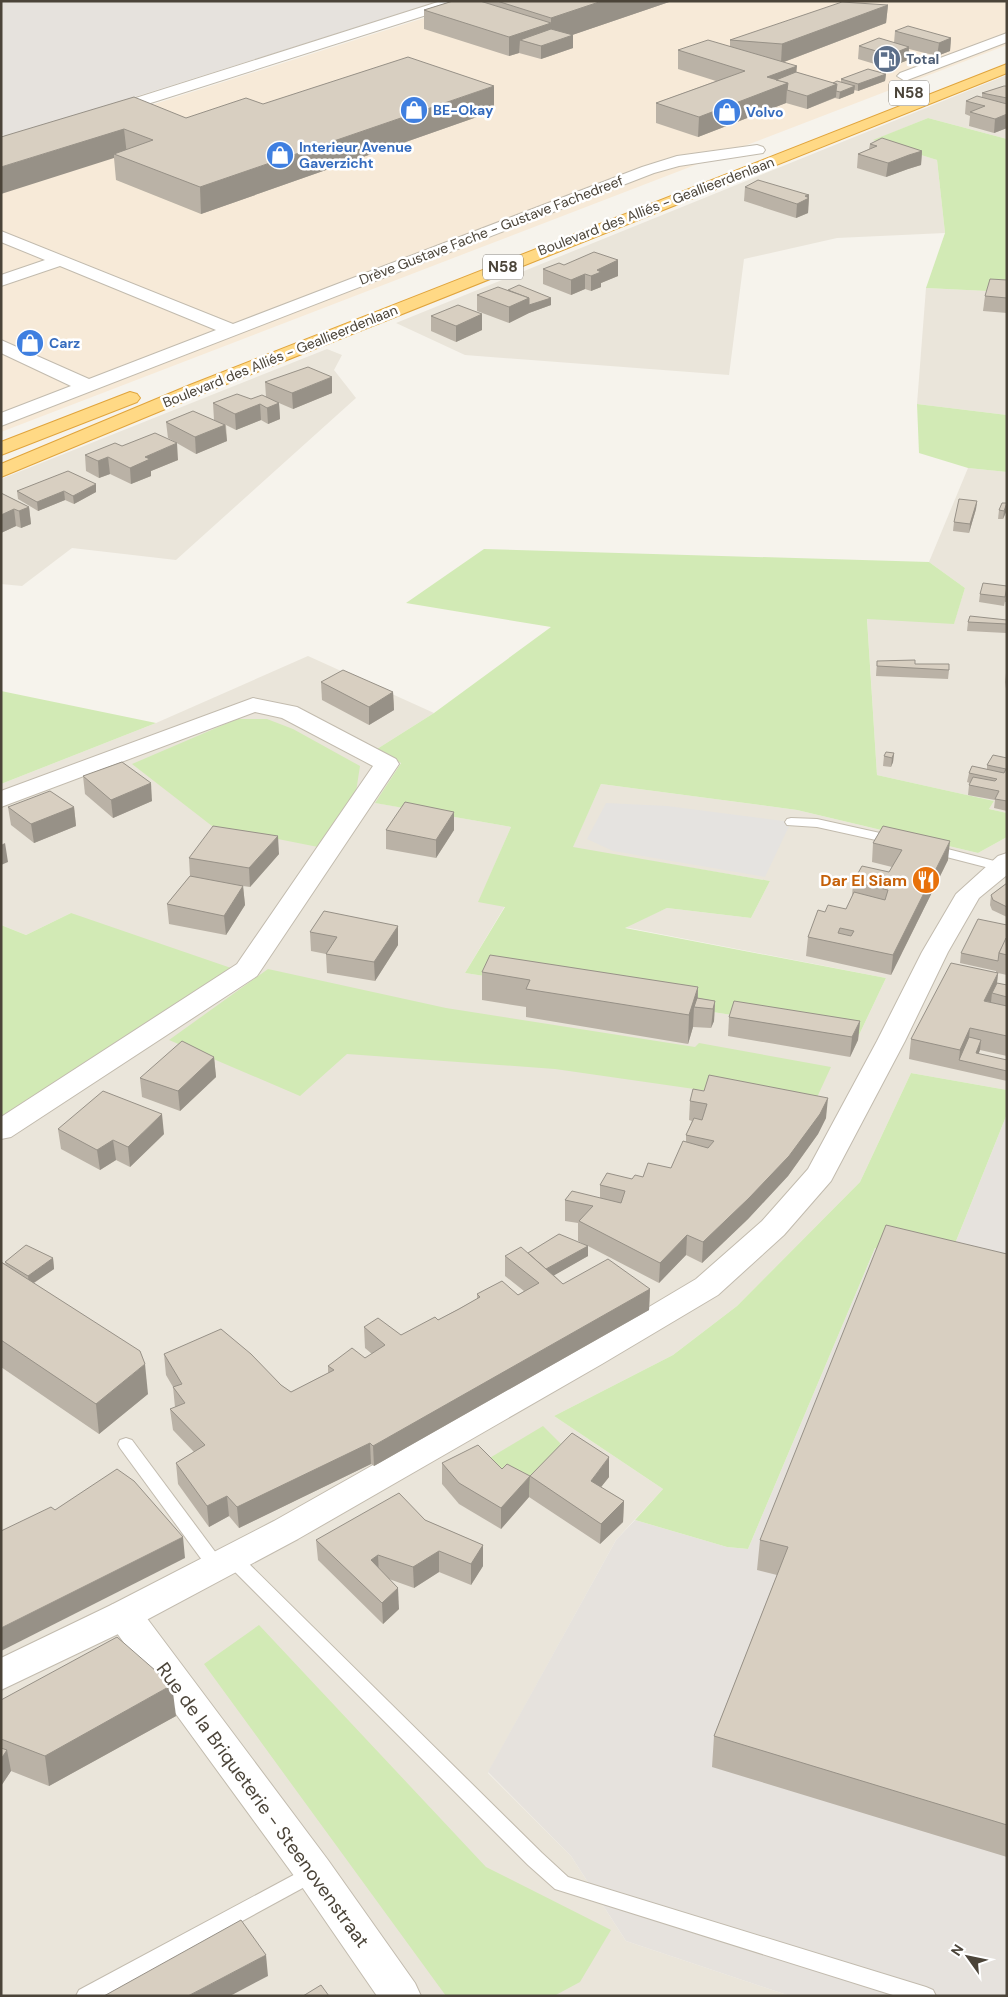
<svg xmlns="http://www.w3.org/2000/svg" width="1008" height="1997" font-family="'DM Sans',sans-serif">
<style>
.residential{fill:#eae5da}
.commercial{fill:#f7ead8}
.industrial{fill:#e6e2dd}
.green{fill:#d2eab5}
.parking{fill:#e5e3e0}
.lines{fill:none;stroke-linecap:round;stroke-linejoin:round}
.service-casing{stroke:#c2bbae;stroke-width:2}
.minor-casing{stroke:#c2bbae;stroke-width:2}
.tertiary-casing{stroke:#c2bbae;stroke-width:2}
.trunk-casing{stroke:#e0a43c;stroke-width:2}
.service{fill:#fff;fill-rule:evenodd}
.minor{fill:#fff;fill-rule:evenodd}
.tertiary{fill:#fff;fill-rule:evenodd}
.trunk{fill:#ffd985;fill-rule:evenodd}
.wall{fill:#bab2a6}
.shaded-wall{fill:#979187}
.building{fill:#d8cfc1;stroke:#979187;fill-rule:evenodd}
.labels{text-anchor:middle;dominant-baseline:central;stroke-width:5;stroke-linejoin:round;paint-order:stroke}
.far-service-label{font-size:14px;font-weight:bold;fill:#4e5e75;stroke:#fff;text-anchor:start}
.far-shop-label{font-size:14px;font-weight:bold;fill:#366cbe;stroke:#fff;text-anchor:start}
.far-street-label{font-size:14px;fill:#4b4439;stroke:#fff}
.shield{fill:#fff;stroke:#817c74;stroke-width:1}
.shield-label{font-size:15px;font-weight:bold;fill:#4b4439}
.food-label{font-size:16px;font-weight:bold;fill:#c56008;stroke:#fff;text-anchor:end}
.near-street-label{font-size:19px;fill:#4b4439;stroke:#fff}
</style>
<rect width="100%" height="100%" fill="#f6f3ec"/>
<g class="residential">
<path d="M1007,75V139L928,118L874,140L937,160L945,233L837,238L744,259L729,375L465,355L396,323Z"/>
<path d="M926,288L1007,292V415L917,404Z"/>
<path d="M327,349L342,355L334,370L356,398L176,560L72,548L22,586L1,584V479Z"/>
<path d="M968,468L1007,472V813L989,809L994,801L877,775L867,618L954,623L965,588L929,562Z"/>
<path d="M308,656L434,713L377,749L401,762L376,803L511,827L479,901L505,906L465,973L859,1035L886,978L624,927L667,908L751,918L770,881L572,848L601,784L797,810L978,853L1007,837V1090L911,1073L860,1182L737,1306L673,1355L554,1416L663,1489L616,1540L488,1773L571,1856L626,1941L790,1996H1V1119L71,913L26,935L1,925V784L156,723Z"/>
</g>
<path class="commercial" d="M477,1H1007V45L1,432V153Z"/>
<g class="industrial">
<path d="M1,1H440L7,137L1,134Z"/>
<path d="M1007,1114V1996H790L626,1941L571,1856L488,1772L616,1540L635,1520L727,1547L748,1549L875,1248L946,1266Z"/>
</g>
<g class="green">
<path d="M928,118L1007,139V292L926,288L945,233L937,160L873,140Z"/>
<path d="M917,404L1007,415V472L968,468L919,453Z"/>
<path d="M484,549L929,562L965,588L954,624L867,619L877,775L994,801L989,809L1007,813V837L978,853L797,810L601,784L573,847L770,881L751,918L667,908L625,928L886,978L859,1035L465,973L505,907L478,902L511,827L375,803L401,763L377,749L434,713L551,627L406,603Z"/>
<path d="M1,691L156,723L1,784Z"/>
<path d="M237,719H267L293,729L360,766L356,792L318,847L212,826L132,764Z"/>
<path d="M71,913L234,969L1,1119V925L26,935Z"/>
<path d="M268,969L446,1008L695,1047L699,1043L831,1067L813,1106L555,1069L347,1054L300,1096L169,1040Z"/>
<path d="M911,1073L1007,1090V1114L946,1266L875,1248L748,1549L727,1547L635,1520L663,1489L554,1416L673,1355L737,1306L860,1182Z"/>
<path d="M543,1426L571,1454L529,1497L478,1465Z"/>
<path d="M259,1625L486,1867L611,1930L580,1982L554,1996H446L204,1664Z"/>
</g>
<path class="parking" d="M606,803L667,806L791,822L765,877L613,851L587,839Z"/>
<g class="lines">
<defs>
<g id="service">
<path d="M791,818L817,819L898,837L900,840L894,844L817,827L787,825L785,822L787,819Z"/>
<path d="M932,845L1006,864L1007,868L1001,871L927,852L926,849Z"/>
<path d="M126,1438L132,1440L222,1561L225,1566L222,1571L216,1573L210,1571L120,1448L118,1444L120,1440Z"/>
<path d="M232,1551L238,1553L542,1853L568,1877L926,1987L933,1990L936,1996H896L555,1889L528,1865L226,1563L223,1558L226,1553Z"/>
<path d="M314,1864L321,1866L324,1872L321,1878L105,1996H76L79,1990Z"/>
</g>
<g id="minor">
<path d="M441,1H463L461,4L113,115H101L99,112L101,109Z"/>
<path d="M1007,33V42L910,79L905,81L897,76L900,73Z"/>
<path d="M757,145L763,147L765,150L763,153L679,166L654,173L1,426V413L71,386L1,353V340L89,379L216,330L60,266L1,286V275L45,260L1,242V231L233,324L642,167L677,156Z"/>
<path d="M253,698L297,707L396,759L399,764L257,976L11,1137L1,1139V1117L237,964L373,766L282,718L255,712L1,807V791Z"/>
<path d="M124,1601L137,1605L328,1860L415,1983L421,1996H377L300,1884L111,1625L106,1615L111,1605Z"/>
</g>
<path id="tertiary" d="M1007,853V875L979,898L948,952L905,1041L831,1181L784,1235L718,1295L602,1364L298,1539L137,1625L1,1690V1658L111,1605L274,1521L580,1348L696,1279L762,1221L808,1169L877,1041L922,952L956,894L998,856Z"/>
<g id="trunk">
<path d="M1007,64V73L204,393L1,477V464L190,385Z"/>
<path d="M130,392L137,394L140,398L137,402L1,455V442Z"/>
</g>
</defs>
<use href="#service" class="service-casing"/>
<use href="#minor" class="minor-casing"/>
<use href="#tertiary" class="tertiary-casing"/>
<use href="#trunk" class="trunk-casing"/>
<use href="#service" class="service"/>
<use href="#minor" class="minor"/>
<use href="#tertiary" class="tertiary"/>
<use href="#trunk" class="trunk"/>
</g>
<g class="wall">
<path d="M453,1H672L572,35H573V48L541,59L519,53L509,56L424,29V10Z"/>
<path d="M888,5L886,23L784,62L796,72L833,83L841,82V79L886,74L885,81L858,91L854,90V93L839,99L835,98L807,109L786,103L698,137L656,123V103L716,81L678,69V50L730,46V40Z"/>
<path d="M895,31L951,38L950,51L937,56L909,49L908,60L888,68L858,59L859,46L894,43Z"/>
<path d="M1007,86V128L994,133L969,126L970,116L965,114L966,101L982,97V93Z"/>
<path d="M263,104L494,111L201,214L116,180L114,158L1,137L186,118Z"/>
<path d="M870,144L922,151L921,165L908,169L886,177L857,168L858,154L869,149Z"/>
<path d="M745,187L809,198L808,213L796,218L744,201Z"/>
<path d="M618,260V276L601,283V287L591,291L585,289L571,295L543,284V269L564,265Z"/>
<path d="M1007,280V313L983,311L985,296Z"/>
<path d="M508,290L551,298V305L529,313L509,323L477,311V295Z"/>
<path d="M482,314V330L456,342L431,331V316Z"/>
<path d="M265,382L332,393L293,409L279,403L280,419L268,424L261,420L236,430L226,425L227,441L196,454L168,438L166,422L214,420L213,403L266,397Z"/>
<path d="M122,446L178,460L151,471V476L131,484L110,474L99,478L86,471L85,455Z"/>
<path d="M17,491L96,492L74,504L65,500L38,511L18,499Z"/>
<path d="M1,493L29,507L31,524L21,528L16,526L1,533Z"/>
<path d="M977,501L976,509L969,533L953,531L954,522Z"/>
<path d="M1002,503L1006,512L1003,519H998L999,510Z"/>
<path d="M1007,585V602H1005V601L1004,606L979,602L980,594L1007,586Z"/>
<path d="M1007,620L1006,633L967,631L968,622Z"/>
<path d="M877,661L915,664L949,670L948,679L876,676Z"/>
<path d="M1006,673H1007V689H1006L1005,682Z"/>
<path d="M321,682L393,692L394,710L369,725L322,700Z"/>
<path d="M894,753L893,762L891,767L883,766L884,756Z"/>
<path d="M1007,758V811L994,808L995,800L968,795L969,785L970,783L967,782L969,773L987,769V765Z"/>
<path d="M83,776L152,801L113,818L85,794Z"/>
<path d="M8,807H74L76,826L34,843L11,825Z"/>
<path d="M454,812V830L436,858L386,849V830Z"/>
<path d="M873,843L948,860L891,975L806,956L808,937L846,909L852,897L853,882L889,872L892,867L872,862Z"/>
<path d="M279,854L250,887L243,886L245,905L226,935L169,924L167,904L190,876L189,858Z"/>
<path d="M1007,883V917L992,910L990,905L991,895Z"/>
<path d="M1007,925V975L998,973L997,983L1007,985V1056L980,1050L978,1054L1007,1060V1081L909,1059L911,1039L996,973V971L960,963L961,953Z"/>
<path d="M310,932L398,945L375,981L327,973L326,954L311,951Z"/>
<path d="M482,972L698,987V998L715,1001L714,1021L711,1028L693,1027L688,1044L526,1017V1007L482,1000Z"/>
<path d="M729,1017L860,1021L858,1040L850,1057L728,1036Z"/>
<path d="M214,1057L216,1077L180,1111L142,1097L140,1078Z"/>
<path d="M690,1101L826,1118L818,1134L788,1176L748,1219L702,1263L686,1255L659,1283L588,1246V1256L554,1275L563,1284L650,1289L649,1310L374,1466L371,1464L239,1528L229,1516L209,1527L178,1484L176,1463L194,1452L173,1430L170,1409L175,1407L173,1387L166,1375L164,1354L281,1385L291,1392L328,1373V1366L365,1358L372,1354L365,1348L364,1327L401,1335L438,1320L477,1299V1294L518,1295L524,1291L505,1276V1256L587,1246L578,1241V1223L565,1221V1200L600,1198V1185L643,1177L671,1168L686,1142V1135L692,1121L689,1120Z"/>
<path d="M58,1129L164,1134L130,1167L116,1160L100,1170L61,1149Z"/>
<path d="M1007,1254V1857L712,1767L714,1736L777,1575L757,1570L760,1540Z"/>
<path d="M53,1258L54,1269L34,1283L148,1394L99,1434L1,1367V1262L6,1264L5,1262Z"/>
<path d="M442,1463L529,1497L501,1529L459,1504L442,1484Z"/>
<path d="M530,1476L609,1477L601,1487L624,1501L623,1522L600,1544L529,1497Z"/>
<path d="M425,1520L483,1545V1566L471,1585L439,1572L414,1588L389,1579L399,1609L383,1624L318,1560L316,1540Z"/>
<path d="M1,1700L176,1716L49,1786L11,1771L1,1786Z"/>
</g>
<g class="shaded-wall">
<path d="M602,1H672L540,46L520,40L519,53L509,56V37L551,23V18Z"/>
<path d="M888,5L886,23L781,63L782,44Z"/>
<path d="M573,35V48L541,59V46Z"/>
<path d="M951,38L950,51L937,56L939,43Z"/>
<path d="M909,47L908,60L888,68L890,55Z"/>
<path d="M797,66L795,86L787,89L786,103L698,137L699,117L767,77Z"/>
<path d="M886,74L885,81L858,91V84Z"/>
<path d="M837,84L836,97L807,109V96Z"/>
<path d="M494,86V111L201,214L200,187Z"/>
<path d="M855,86L854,93L839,99L840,92Z"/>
<path d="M1007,114V128L994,133L995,119Z"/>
<path d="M124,129L127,155L114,154V158L1,194V167Z"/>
<path d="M922,151L921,165L908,169L886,177L888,163L909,155Z"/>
<path d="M809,195L808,213L796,218L797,204L805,196Z"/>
<path d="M618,260V276L601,283V287L591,291V276L597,270Z"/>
<path d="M585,274V289L571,295V280Z"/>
<path d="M529,298H551V305L529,313L509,323V307Z"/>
<path d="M482,314V330L456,342V326Z"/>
<path d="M332,377V393L293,409L292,393Z"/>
<path d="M279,403L280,419L268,424L267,408Z"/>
<path d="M260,404L261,420L236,430L235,414Z"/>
<path d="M225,425L227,441L196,454L195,437Z"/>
<path d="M177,443L178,460L151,471V476L131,484L130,468L145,457Z"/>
<path d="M108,457L110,474L99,478L98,461Z"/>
<path d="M96,484V492L74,504L73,496Z"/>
<path d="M64,491L65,500L38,511L37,502Z"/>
<path d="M977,501L976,509L969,533L970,524Z"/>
<path d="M1007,504L1006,512L1003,519L1004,511Z"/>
<path d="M29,507L31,524L21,528L19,511Z"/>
<path d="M14,509L16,526L1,533V515Z"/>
<path d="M393,692L394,710L369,725V707Z"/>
<path d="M894,753L893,762L891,767L892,758Z"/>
<path d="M151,783L152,801L113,818L111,800Z"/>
<path d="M74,807L76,826L34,843L31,824Z"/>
<path d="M454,812V830L436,858V840Z"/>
<path d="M278,836L279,854L250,887L249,868Z"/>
<path d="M950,841L948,860L891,975L893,955Z"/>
<path d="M5,843L8,862L1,865V845Z"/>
<path d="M243,886L245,905L226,935L224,916Z"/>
<path d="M398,926V945L375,981L374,962Z"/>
<path d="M998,973L996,992L992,993L991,1002L984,1001Z"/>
<path d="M698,987L697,1008L694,1007L693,1027L688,1044L689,1015Z"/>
<path d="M715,1001L714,1021L711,1028L713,1009Z"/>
<path d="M860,1021L858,1040L850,1057L852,1037Z"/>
<path d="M970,1028L968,1047L959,1060L960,1050Z"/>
<path d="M981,1040L980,1050L975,1063L976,1053Z"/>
<path d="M214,1057L216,1077L180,1111L178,1091Z"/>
<path d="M828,1098L826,1118L818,1134L788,1176L748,1219L702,1263L703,1242Z"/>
<path d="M162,1114L164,1134L130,1167L128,1147Z"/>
<path d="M113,1140L116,1160L100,1170L97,1150Z"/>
<path d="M687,1235L686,1255L659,1283L660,1263Z"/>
<path d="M588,1246V1256L539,1284V1273Z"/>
<path d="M53,1258L54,1269L29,1286L28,1276Z"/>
<path d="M650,1289L649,1310L374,1466L373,1446Z"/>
<path d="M145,1364L148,1394L99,1434L96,1404Z"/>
<path d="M370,1443L371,1464L239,1528L237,1507Z"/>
<path d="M609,1457V1477L590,1501L591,1481Z"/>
<path d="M530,1476L529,1497L501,1529V1508Z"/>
<path d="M227,1496L229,1516L209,1527L207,1506Z"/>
<path d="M624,1501L623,1522L600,1544L601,1524Z"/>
<path d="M183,1537L185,1558L1,1651V1628Z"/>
<path d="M483,1545V1566L471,1585V1564Z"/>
<path d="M439,1551V1572L414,1588L413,1567Z"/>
<path d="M378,1555L379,1576L371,1560Z"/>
<path d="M398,1588L399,1609L383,1624L382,1603Z"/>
<path d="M172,1685L176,1716L49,1786L45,1756Z"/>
<path d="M7,1750L11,1771L1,1786V1759Z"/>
<path d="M266,1955L268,1976L230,1996H188Z"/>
</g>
<g class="building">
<path d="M453,1H480L551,23L509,37L424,10Z"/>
<path d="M497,1H602L551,18Z"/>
<path d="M842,2L888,5L782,44L730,40Z"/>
<path d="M908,26L951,38L939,43L895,31Z"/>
<path d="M551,29L573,35L541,46L520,40Z"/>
<path d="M879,38L909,47L890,55L859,46Z"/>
<path d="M708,40L797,66L767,77L788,83L699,117L656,103L745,71L678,50Z"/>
<path d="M408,57L494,86L200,187L114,154L153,140L124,129L1,167V137L134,97L186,118L246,98L263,104Z"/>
<path d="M868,69L886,74L858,84L841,79Z"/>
<path d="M796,72L837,84L807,96L787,90L788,83L776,80Z"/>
<path d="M837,81L855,86L840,92L836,91L837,84L833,83Z"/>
<path d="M1004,86H1007V98L982,93Z"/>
<path d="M977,96L1007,104V114L995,119L970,112L985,106L966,101Z"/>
<path d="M882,138L922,151L909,155L888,163L858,154L877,146L870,144Z"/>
<path d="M758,180L809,195L805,196L809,198L797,204L745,187Z"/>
<path d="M594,252L618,260L597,270L601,272L591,276L585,274L571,280L543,269L559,263L564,265Z"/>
<path d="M990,279L1007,280V298L985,296Z"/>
<path d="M519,285L551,298L529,305V298L508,290Z"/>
<path d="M498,287L529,298L509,307L477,295Z"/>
<path d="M458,305L482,314L456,326L431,316Z"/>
<path d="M308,367L332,377L292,393L265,382Z"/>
<path d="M237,394L251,399L262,395L279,403L267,408L260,404L235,414L213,403Z"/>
<path d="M193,411L225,425L195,437L166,422Z"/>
<path d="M155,433L177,443L145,457L150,459L130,468L108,457L98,461L85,455L115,443L122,446Z"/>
<path d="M68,471L96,484L73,496L64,491L37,502L17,491Z"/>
<path d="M1,493L29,507L19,511L14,509L1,515Z"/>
<path d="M959,499L977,501L970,524L954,522Z"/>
<path d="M1002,503H1007L1004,511L999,510Z"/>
<path d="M983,583L1007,586L1005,597L980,594Z"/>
<path d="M970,616L1007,620V624L968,622Z"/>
<path d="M915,660V664H949V670L877,666V661Z"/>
<path d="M343,670L393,692L369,707L321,682Z"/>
<path d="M886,752L894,753L892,758L884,756Z"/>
<path d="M993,755L1007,758V801L995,799L999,791L969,785L973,777L995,781L997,779L969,773L972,766L1004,773L1006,769L987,765Z"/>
<path d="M122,762L151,783L111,800L83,776Z"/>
<path d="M50,791L74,807L31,824L8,807Z"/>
<path d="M405,802L454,812L436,840L386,830Z"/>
<path d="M213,826L278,836L249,868L189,858Z"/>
<path d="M883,826L950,841L893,955L808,937L818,910L825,912L828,905L846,909L854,892L885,900L888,890L853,882L862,866L889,872L902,850L873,843ZM840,928L854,931L851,936L838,933Z"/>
<path d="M190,876L243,886L224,916L167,904Z"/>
<path d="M1007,883V907L993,900L991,895Z"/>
<path d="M324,911L398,926L374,962L326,954L337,937L310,932Z"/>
<path d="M978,919L1007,925V938L999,953L998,961L961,953Z"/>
<path d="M1006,938L1007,955L999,953Z"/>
<path d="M490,955L698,987L689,1015L526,989L530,980L482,972Z"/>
<path d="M951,963L998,973L984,1001L1007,1006V1036L970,1028L960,1050L911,1039Z"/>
<path d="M997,983L1007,985V997L992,993Z"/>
<path d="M697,998L715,1001L713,1009L694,1007Z"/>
<path d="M734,1001L860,1021L852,1037L729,1017Z"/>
<path d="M969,1037L981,1040L976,1053L1007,1060V1071L959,1060Z"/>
<path d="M182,1041L214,1057L178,1091L140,1078Z"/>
<path d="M709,1075L828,1098L820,1114L789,1156L749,1198L703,1242L687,1235L660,1263L579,1221L593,1206L565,1200L572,1191L621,1203L625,1191L600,1185L607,1173L632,1179L635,1175L643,1177L648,1163L671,1168L683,1141L708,1148L714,1141L686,1135L694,1118L702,1120L707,1104L690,1101L693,1089L704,1091Z"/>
<path d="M103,1091L162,1114L128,1147L113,1140L97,1150L58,1129Z"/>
<path d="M886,1225L1007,1254V1825L714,1736L788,1547L760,1540Z"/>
<path d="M559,1234L588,1246L546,1269L528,1253Z"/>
<path d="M26,1245L53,1258L28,1276L5,1262Z"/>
<path d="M521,1247L563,1284L608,1259L650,1289L373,1446L370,1443L237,1507L227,1496L207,1506L176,1463L205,1445L170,1409L185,1403L173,1387L182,1384L164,1354L221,1329L251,1354L281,1385L291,1392L334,1370L328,1366L352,1348L365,1358L385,1345L364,1327L378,1318L401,1335L435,1317L438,1320L459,1309L480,1297L477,1294L502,1281L518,1295L539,1283L505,1256Z"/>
<path d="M1,1262L140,1351L145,1364L96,1404L1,1340Z"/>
<path d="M572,1433L609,1457L591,1481L624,1501L601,1524L530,1476Z"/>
<path d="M478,1445L502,1469L507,1464L530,1476L501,1508L459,1483L442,1463Z"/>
<path d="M117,1469L134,1481L183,1537L1,1628V1531L51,1507L55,1510Z"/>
<path d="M399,1493L425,1520L483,1545L471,1564L439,1551L413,1567L378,1555L371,1560L398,1588L382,1603L316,1540Z"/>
<path d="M117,1637L172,1685L45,1756L1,1739V1700Z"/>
<path d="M1,1748L7,1750L1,1759Z"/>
<path d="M241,1920L266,1955L188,1996H104Z"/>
<path d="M321,1985L329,1996H303Z"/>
</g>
<defs>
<symbol id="fuel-disc" viewBox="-11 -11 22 22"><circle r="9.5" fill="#5c6f8a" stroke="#fff"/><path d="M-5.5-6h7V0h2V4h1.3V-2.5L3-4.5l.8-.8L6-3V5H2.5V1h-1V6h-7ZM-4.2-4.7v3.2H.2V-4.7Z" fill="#fff"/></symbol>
<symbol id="shop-disc" viewBox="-11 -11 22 22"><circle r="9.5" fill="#3f7fe0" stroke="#fff"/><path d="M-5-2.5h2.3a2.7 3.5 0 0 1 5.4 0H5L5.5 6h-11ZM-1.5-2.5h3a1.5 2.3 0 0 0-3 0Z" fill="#fff"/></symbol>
<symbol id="restaurant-disc" viewBox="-11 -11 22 22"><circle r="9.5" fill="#e8710a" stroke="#fff"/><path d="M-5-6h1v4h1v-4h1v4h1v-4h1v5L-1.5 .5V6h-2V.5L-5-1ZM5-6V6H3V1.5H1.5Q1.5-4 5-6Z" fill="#fff"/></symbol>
</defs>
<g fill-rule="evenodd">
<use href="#fuel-disc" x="871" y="43" width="32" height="32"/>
<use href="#shop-disc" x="398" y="94" width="32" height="32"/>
<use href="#shop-disc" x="711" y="96" width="32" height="32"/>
<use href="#shop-disc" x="264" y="139" width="32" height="32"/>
<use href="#shop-disc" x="14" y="327" width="32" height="32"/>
<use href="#restaurant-disc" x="910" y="864" width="32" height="32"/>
</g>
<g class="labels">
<g class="far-service-label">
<text x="906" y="59">Total</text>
</g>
<g class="far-shop-label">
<text x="433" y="110">BE-Okay</text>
<text x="746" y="112">Volvo</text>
<text x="299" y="147">Interieur Avenue<tspan x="299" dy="16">Gaverzicht</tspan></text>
<text x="49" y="343">Carz</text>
</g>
<g class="far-street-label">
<text transform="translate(656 206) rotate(-21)">Boulevard des Alliés - Geallieerdenlaan</text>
<text transform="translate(491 230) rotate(-21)">Drève Gustave Fache - Gustave Fachedreef</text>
<text transform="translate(280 356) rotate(-22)">Boulevard des Alliés - Geallieerdenlaan</text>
</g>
<g class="shield">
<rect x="889" y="80.5" width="40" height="25" rx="4"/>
<rect x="483" y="254.5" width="40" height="25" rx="4"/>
</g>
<g class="shield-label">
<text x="909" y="93">N58</text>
<text x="503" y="267">N58</text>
</g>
<g class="food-label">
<text x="907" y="880">Dar El Siam</text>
</g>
<g class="near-street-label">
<text transform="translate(263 1805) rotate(54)">Rue de la Briqueterie - Steenovenstraat</text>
</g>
</g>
<rect width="1008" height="1997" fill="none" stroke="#4b4439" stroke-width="5"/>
<g transform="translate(968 1957) rotate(303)" stroke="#ffffff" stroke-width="4" paint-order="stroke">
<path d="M0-4L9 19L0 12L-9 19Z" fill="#4b4439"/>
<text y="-8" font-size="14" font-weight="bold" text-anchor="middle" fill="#4b4439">N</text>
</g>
</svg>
